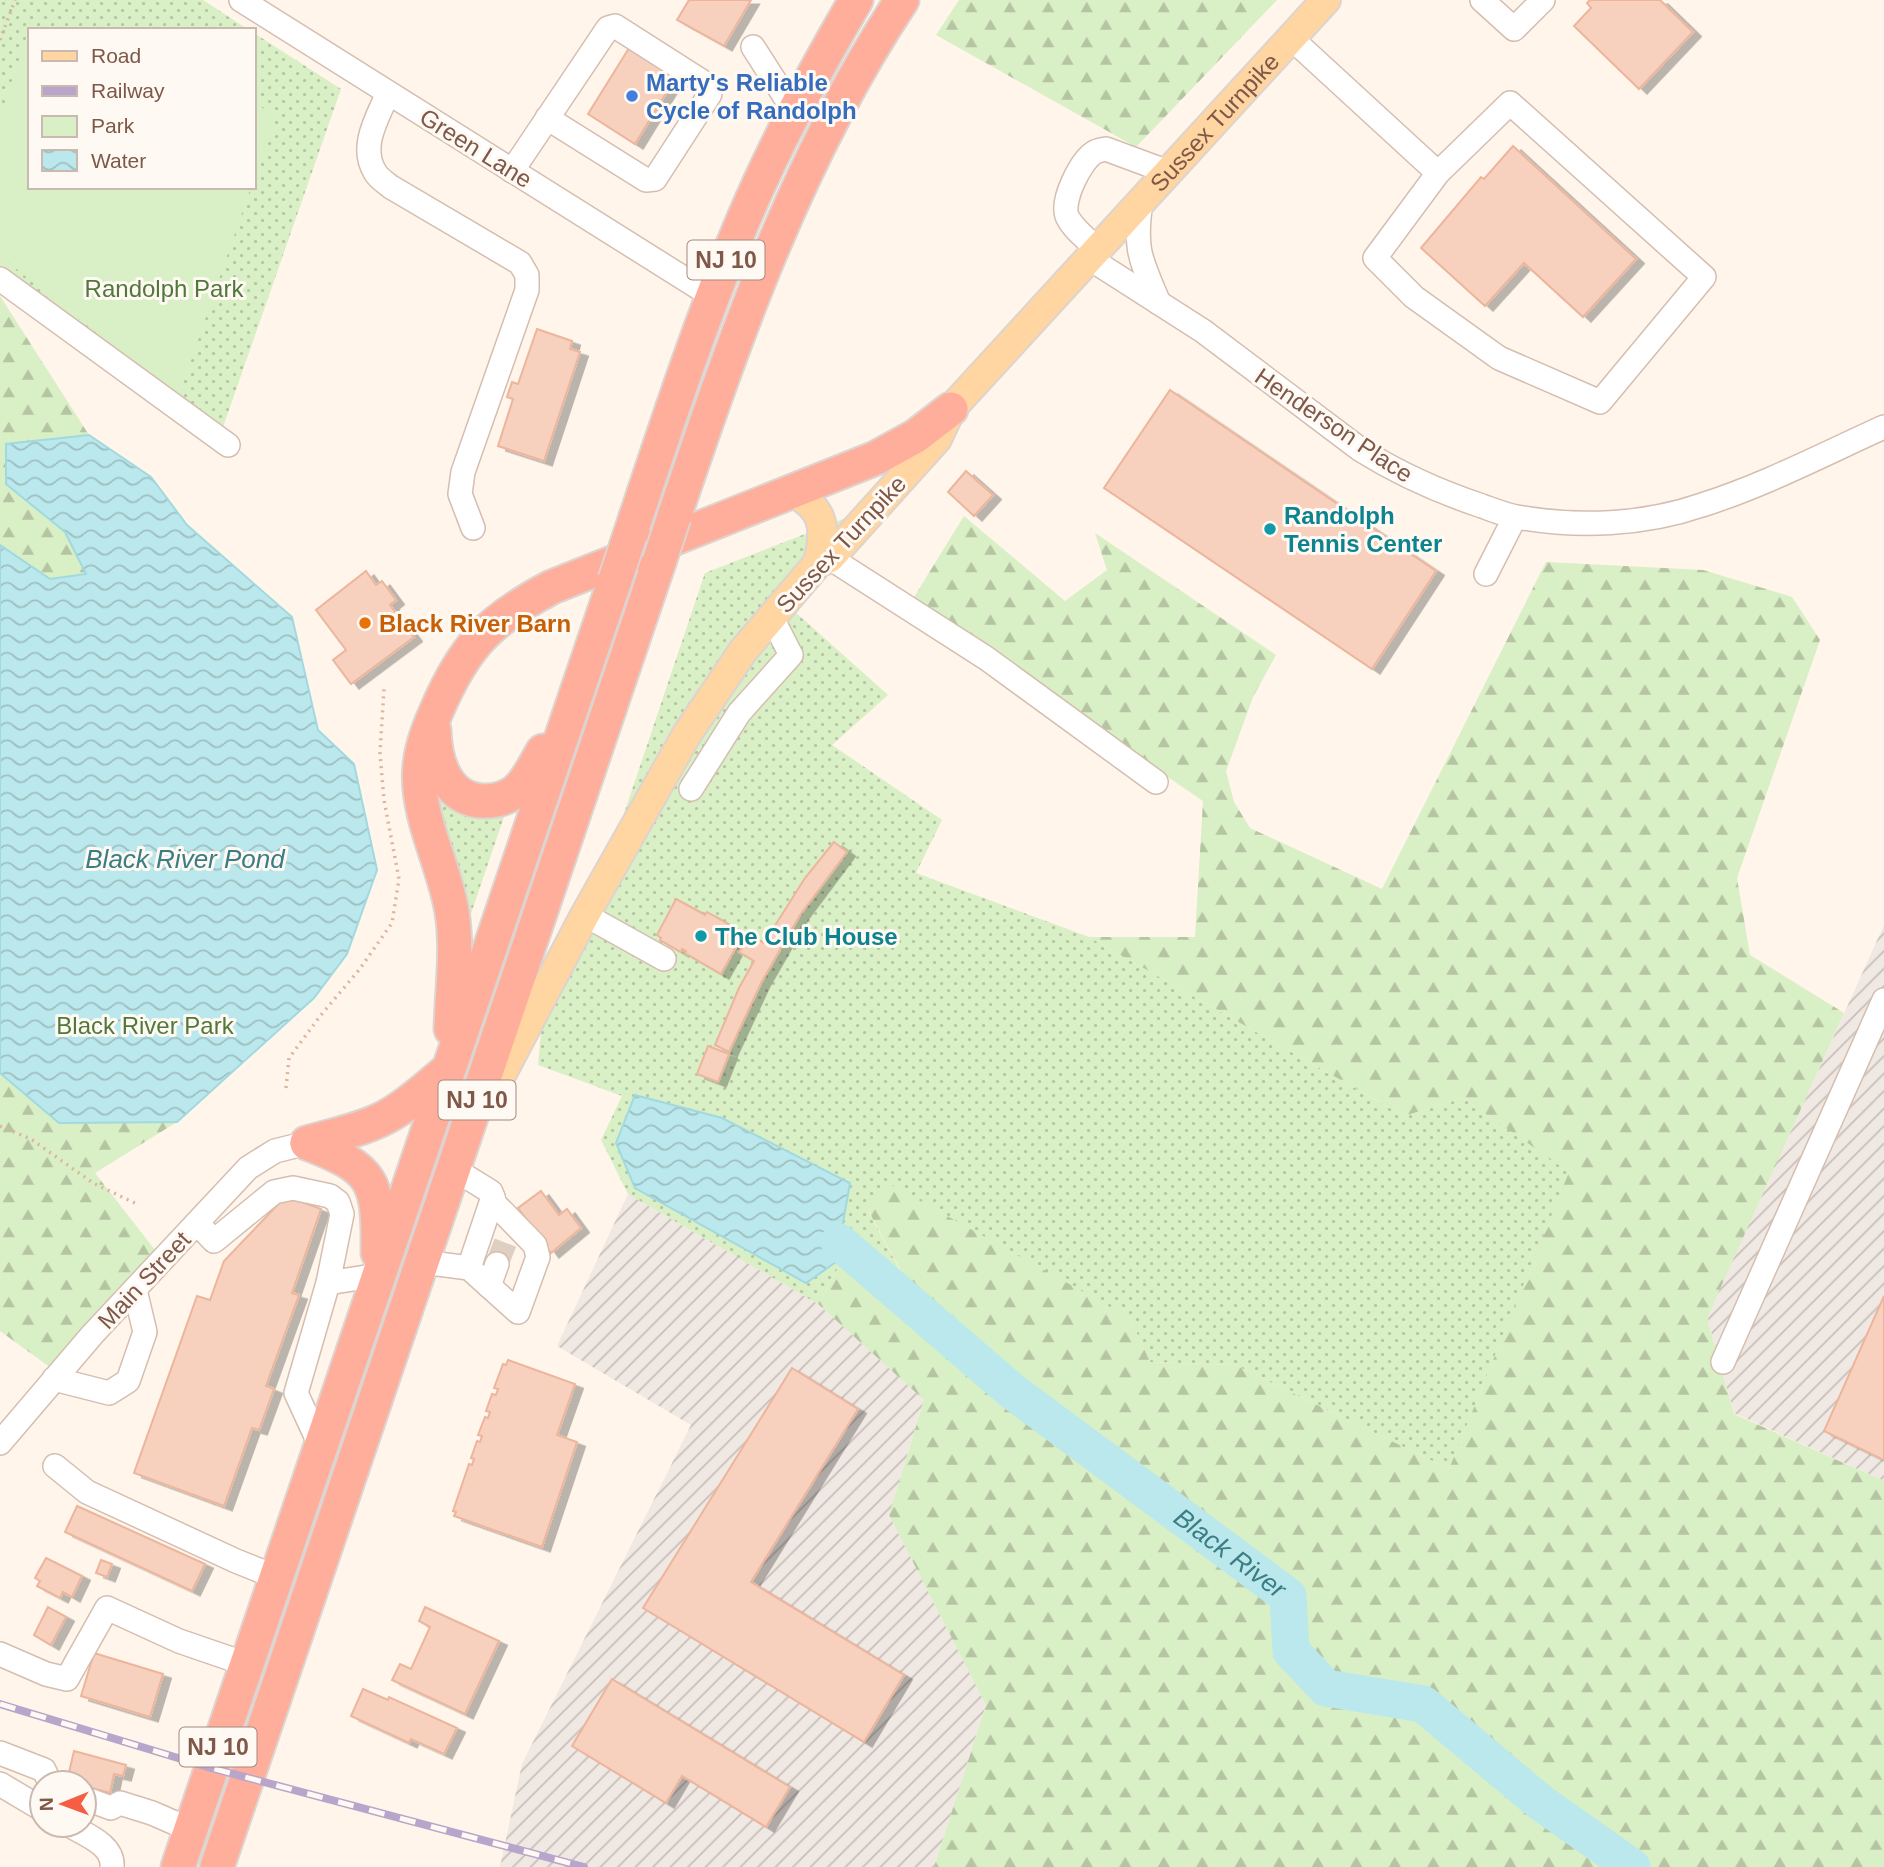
<svg xmlns="http://www.w3.org/2000/svg" width="1884" height="1867" font-family="Helvetica,sans-serif">
<style>
.industrial{fill:url(#industrial-furrows)}
.green{fill:url(#green-dots)}
.forest{fill:url(#forest-firs)}
.pitch{fill:#d9efc5}
.water{fill:url(#water-waves);stroke:#a0d9df;stroke-width:2}
.lines{fill:none;stroke-linecap:round;stroke-linejoin:round}
.river{stroke:#bbe8ec;stroke-width:37}
.building{fill:#f7d1be;stroke:#ecb59c;stroke-width:2;filter:url(#shadow)}
.minor-tunnel{stroke:#dfcec2;stroke-width:23;stroke-dasharray:23 11;stroke-linecap:butt}
.minor-casing{stroke:#d5beb0;stroke-width:26}
.major-casing{stroke:#ddd4d0;stroke-width:32}
.highway-casing{stroke:#ddd4d0;stroke-width:37}
.path{stroke:#deb4a0;stroke-width:3.5;stroke-dasharray:2 5;stroke-linecap:butt}
.minor{stroke:#fff;stroke-width:23}
.major{stroke:#ffd5a1;stroke-width:28}
.highway{stroke:#ffae9b;stroke-width:33}
.rail-casing{stroke:#b7a5cc;stroke-width:8}
.rail{stroke:#fff9f3;stroke-width:5;stroke-dasharray:16;stroke-linecap:butt}
.highway-bridge-casing{stroke:#ddd4d0;stroke-width:37;stroke-linecap:butt}
.highway-bridge{stroke:#ffae9b;stroke-width:33}
.shop-dot{fill:#3f7fe0;stroke:#fff9f3;stroke-width:2.5}
.culture-dot{fill:#0f9aa8;stroke:#fff9f3;stroke-width:2.5}
.food-dot{fill:#e8710a;stroke:#fff9f3;stroke-width:2.5}
.labels{text-anchor:middle;dominant-baseline:central;stroke-width:6;stroke-linejoin:round;paint-order:stroke}
.shield{fill:#fff9f3;stroke:#a5887c;stroke-width:2}
.shield-label{font-size:23px;font-weight:bold;fill:#7e5849}
.shop-label{font-size:24px;font-weight:bold;fill:#366cbe;stroke:#fff9f3;text-anchor:start}
.street-label{font-size:24px;fill:#7e5849;stroke:#fff9f3}
.park-label{font-size:24px;fill:#50783a;stroke:#fff9f3}
.culture-label{font-size:24px;font-weight:bold;fill:#0d838f;stroke:#fff9f3;text-anchor:start}
.food-label{font-size:24px;font-weight:bold;fill:#c56008;stroke:#fff9f3;text-anchor:start}
.water-label{font-size:26px;font-style:italic;fill:#3a7d84;stroke:#fff9f3}
</style>
<defs>
<pattern id="industrial-furrows" width="10" height="10" patternUnits="userSpaceOnUse" patternTransform="scale(1.75)"><rect width="10" height="10" fill="#f0e8e3"/><path d="M-1 1l2-2M0 10L10 0M9 11l2-2" fill="none" stroke="#c8bfba"/></pattern>
<pattern id="green-dots" width="8" height="8" patternUnits="userSpaceOnUse" patternTransform="scale(1.75)"><rect width="8" height="8" fill="#d9efc5"/><path d="M2 2h.1M6 6h.1" fill="none" stroke="#b5c4a2" stroke-width="1.8" stroke-linecap="round"/></pattern>
<pattern id="forest-firs" width="22" height="20" patternUnits="userSpaceOnUse" patternTransform="scale(1.75)"><rect width="22" height="20" fill="#d9efc5"/><path d="M5 1l3.5 6h-7zM16 11l3.5 6h-7z" fill="#b5c4a2"/></pattern>
<pattern id="water-waves" width="16" height="10" patternUnits="userSpaceOnUse" patternTransform="scale(1.75)"><rect width="16" height="10" fill="#bbe8ec"/><path d="M0 5q4-4 8 0t8 0" fill="none" stroke="#9dbfc1"/></pattern>
<filter id="shadow"><feDropShadow dx="8" dy="4.5" stdDeviation="0" flood-color="#0004"/></filter>
</defs>
<rect width="100%" height="100%" fill="#fff5ea"/>
<g class="industrial">
<path d="M1884,925V1481L1734,1413L1707,1317Z"/>
<path d="M628,1194L818,1304L924,1400L889,1515L986,1705L934,1867H500L522,1764L691,1425L557,1346Z"/>
</g>
<g class="green">
<path d="M0,0H203L249,30H30V187H254V33L341,89L215,450L0,293Z"/>
<path d="M861,512L783,601L888,695L832,745L942,820L916,873L1089,937L1404,1116L1463,1098L1570,1171L1449,1469L1235,1365L1150,1362L1130,1318L868,1211L904,1278L843,1259L818,1304L628,1194L601,1140L622,1096L538,1065L542,1020L605,870L705,573Z"/>
<path d="M430,780L504,817L465,931Z"/>
</g>
<g class="forest">
<path d="M959,0H1277L1136,147L936,35Z"/>
<path d="M0,296L89,435L7,444L6,484L65,532L86,575L50,579L0,545Z"/>
<path d="M964,516L1065,601L1107,570L1095,533L1276,655L1253,697L1226,771L1234,802L1250,828L1382,889L1546,562L1703,570L1792,597L1820,640L1737,878L1750,955L1844,1013L1707,1318L1734,1414L1884,1481V1867H934L986,1705L889,1515L924,1400L818,1304L843,1259L904,1277L868,1210L888,1183L1130,1318L1150,1362L1235,1365L1449,1469L1569,1172L1463,1098L1404,1116L1089,937H1195L1203,801L911,602Z"/>
<path d="M0,1073L59,1123L177,1122L95,1173L155,1250L51,1368L0,1331Z"/>
</g>
<g class="pitch">
<path d="M30,26L40,30H30V187H251L178,398L0,256V117Z"/>
<path d="M254,105L277,113L254,180Z"/>
</g>
<g class="water">
<path d="M89,435L151,477L187,525L292,617L318,730L354,764L377,870L347,954L314,998L177,1122L59,1123L0,1073V545L50,579L86,574L65,532L6,484V444Z"/>
<path d="M635,1095L722,1118L850,1183L836,1262L806,1283L635,1188L616,1143Z"/>
</g>
<g class="lines">
<path class="river" id="s1" d="M839,1242L1012,1391L1288,1596L1291,1651L1326,1688L1423,1704L1540,1802L1632,1867"/>
</g>
<g class="building">
<path d="M689,0H751L724,46L677,20Z"/>
<path d="M1590,0H1660L1693,32L1639,89L1574,26L1591,8L1587,3Z"/>
<path d="M629,48L676,77L635,144L588,114Z"/>
<path d="M1513,146L1636,259L1583,317L1524,263L1485,306L1421,248L1481,177L1484,179Z"/>
<path d="M537,329L572,341L570,349L580,352L544,461L498,446L513,399L507,397L512,382L518,384Z"/>
<path d="M1170,390L1436,571L1372,669L1104,488Z"/>
<path d="M966,471L993,495L974,516L948,492Z"/>
<path d="M366,571L376,585L382,581L396,600L390,605L414,637L351,684L333,660L346,650L316,610Z"/>
<path d="M834,842L847,852L800,915L761,983L729,1052L715,1045L739,988L754,961L739,952L750,935L764,943L805,878Z"/>
<path d="M676,899L705,915L707,912L744,933L721,974L685,953L686,951L682,949L681,952L660,940L661,938L657,935Z"/>
<path d="M708,1046L729,1054L718,1082L697,1074Z"/>
<path d="M541,1191L559,1215L567,1209L581,1228L551,1253L518,1208Z"/>
<path d="M286,1196L321,1209L292,1293L299,1295L266,1386L274,1389L259,1430L252,1428L224,1506L134,1473L197,1296L210,1300L224,1261Z"/>
<path d="M1884,1296V1460L1824,1431Z"/>
<path d="M508,1360L575,1384L557,1435L577,1442L542,1547L454,1516L456,1512L453,1511L469,1464L472,1465L474,1459L471,1458L477,1441L480,1442L482,1436L478,1435L485,1417L488,1418L490,1412L486,1411L492,1394L496,1395L498,1389L494,1388L503,1364L506,1365Z"/>
<path d="M792,1368L858,1409L751,1582L904,1675L864,1742L643,1608Z"/>
<path d="M77,1506L205,1564L192,1591L65,1532Z"/>
<path d="M46,1558L82,1576L72,1597L63,1592L60,1598L37,1586L40,1581L35,1578Z"/>
<path d="M101,1560L112,1564L107,1577L96,1573Z"/>
<path d="M48,1607L66,1617L51,1645L34,1635Z"/>
<path d="M425,1607L499,1641L465,1714L392,1680L400,1664L411,1669L430,1627L419,1621Z"/>
<path d="M94,1653L163,1674L150,1717L81,1696Z"/>
<path d="M612,1679L790,1787L766,1827L682,1776L666,1803L572,1746Z"/>
<path d="M363,1689L388,1700L389,1697L457,1728L444,1754L411,1739L409,1743L351,1716Z"/>
<path d="M74,1751L126,1765L123,1776L114,1774L110,1793L84,1786V1783L67,1781Z"/>
</g>
<g class="lines">
<path class="minor-tunnel" d="M497,1264L508,1236"/>
<defs>
<g id="minor">
<path d="M241,0L712,296"/>
<path d="M1482,0L1514,29L1543,0"/>
<path d="M1291,38L1438,173L1375,258L1414,297L1499,358L1600,402L1704,277L1510,103L1438,173"/>
<path d="M753,47L794,111"/>
<path d="M388,93C378,117 359,146 375,172C378,178 386,183 391,187L520,263L527,275V290L463,472L460,494L473,528"/>
<path d="M512,171L608,28L615,26L709,86L710,94L655,179L646,180L547,118"/>
<path d="M1141,201C1134,250 1140,258 1159,303"/>
<path d="M1097,249C1088,240 1072,228 1067,216C1061,200 1081,160 1095,152C1097,151 1104,149 1106,149L1168,172"/>
<path d="M1089,258L1203,331L1361,450C1401,475 1437,491 1482,506C1493,510 1505,515 1517,517C1578,528 1644,525 1702,505C1765,485 1824,454 1884,427"/>
<path d="M0,279L228,445"/>
<path d="M830,558L986,658L1156,782"/>
<path d="M1486,574L1515,517"/>
<path d="M691,789L739,713L791,655L772,618"/>
<path d="M585,915L664,959"/>
<path d="M197,1223L214,1241L274,1192L293,1188L330,1196L338,1202L342,1214L328,1283L378,1275"/>
<path d="M423,1262L469,1268L518,1312L538,1257L535,1245L495,1204L491,1192L454,1169"/>
<path d="M469,1268L493,1197"/>
<path d="M489,1286L497,1264"/>
<path d="M1723,1362L1884,1000"/>
<path d="M54,1379L109,1393L128,1381L145,1332L135,1290"/>
<path d="M0,1443L92,1335L248,1168L275,1151L307,1143"/>
<path d="M320,1445L296,1393L328,1283"/>
<path d="M55,1466L87,1492L236,1561L276,1577"/>
<path d="M0,1654L46,1674L67,1679L107,1608L179,1641L246,1664"/>
<path d="M0,1753L44,1770L50,1783"/>
<path d="M0,1784L42,1809"/>
<path d="M84,1798L111,1808L120,1803L152,1813L191,1830"/>
<path d="M69,1825C86,1835 114,1845 112,1867"/>
</g>
<g id="major">
<path d="M792,492C826,509 826,530 818,563"/>
<path id="s2" d="M488,1100L585,915L687,734L743,651L818,563L830,558L937,439L951,409L1326,0"/>
</g>
<g id="highway">
<path d="M674,517C735,337 796,160 902,0"/>
<path d="M630,535C665,430 699,325 742,223C774,146 814,72 856,0"/>
<path d="M434,730C435,763 447,801 485,801C496,801 507,798 516,791C528,781 535,764 543,751"/>
<path d="M451,1029C452,991 458,950 452,912C445,870 424,831 420,789C417,760 425,737 436,712C464,646 489,620 552,587L876,458L916,436L951,409"/>
<path d="M307,1143C374,1169 379,1180 378,1253"/>
<path d="M307,1143C333,1135 362,1130 386,1117C409,1105 428,1086 448,1070"/>
<path d="M178,1867L615,580"/>
<path d="M217,1867L659,562"/>
</g>
</defs>
<use href="#minor" class="minor-casing"/>
<use href="#major" class="major-casing"/>
<use href="#highway" class="highway-casing"/>
<g class="path">
<path d="M0,40L15,0"/>
<path d="M286,1088L289,1058L321,1015L359,970L392,923L399,879L384,800L380,753L384,689"/>
<path d="M0,1126L31,1139L93,1183L139,1205"/>
</g>
<use href="#minor" class="minor"/>
<use href="#major" class="major"/>
<use href="#highway" class="highway"/>
<defs>
<path id="rail" d="M0,1704L211,1768L584,1867"/>
</defs>
<use href="#rail" class="rail-casing"/>
<use href="#rail" class="rail"/>
<defs>
<g id="highway-bridge">
<path d="M659,562L674,517"/>
<path d="M615,580L630,535"/>
</g>
</defs>
<use href="#highway-bridge" class="highway-bridge-casing"/>
<use href="#highway-bridge" class="highway-bridge"/>
</g>
<circle class="shop-dot" cx="632" cy="96" r="7"/>
<g class="culture-dot">
<circle cx="1270" cy="529" r="7"/>
<circle cx="701" cy="936" r="7"/>
</g>
<circle class="food-dot" cx="365" cy="623" r="7"/>
<g class="labels">
<g class="shield">
<rect x="687.5" y="240.5" width="77" height="39" rx="5"/>
<rect x="438.5" y="1080.5" width="77" height="39" rx="5"/>
<rect x="179.5" y="1727.5" width="77" height="39" rx="5"/>
</g>
<g class="shield-label">
<text x="726" y="260">NJ 10</text>
<text x="477" y="1100">NJ 10</text>
<text x="218" y="1747">NJ 10</text>
</g>
<g class="shop-label">
<text x="646" y="82">Marty's Reliable<tspan x="646" dy="28">Cycle of Randolph</tspan></text>
</g>
<g class="street-label">
<text stroke="none"><textPath href="#s2" startOffset="1228">Sussex Turnpike</textPath></text>
<text transform="translate(476 148) rotate(32)">Green Lane</text>
<text transform="translate(1334 425) rotate(34)">Henderson Place</text>
<text transform="translate(841 544) rotate(-47)">Sussex Turnpike</text>
<text transform="translate(144 1280) rotate(-47)">Main Street</text>
</g>
<g class="park-label">
<text x="164" y="288">Randolph Park</text>
<text x="145" y="1025">Black River Park</text>
</g>
<g class="culture-label">
<text x="1284" y="515">Randolph<tspan x="1284" dy="28">Tennis Center</tspan></text>
<text x="715" y="936">The Club House</text>
</g>
<g class="food-label">
<text x="379" y="623">Black River Barn</text>
</g>
<g class="water-label">
<text x="185" y="859">Black River Pond</text>
<text stroke="none"><textPath href="#s1" startOffset="500">Black River</textPath></text>
</g>
</g>
<rect x="28" y="28" width="228" height="161" fill="#fff9f3" stroke="#cbb9af" stroke-width="2"/>
<rect x="42" y="51" width="35" height="10" fill="#ffd5a1" stroke="#cbb9af" stroke-width="2"/>
<text x="91" y="63" font-size="21" fill="#7e5849">Road</text>
<rect x="42" y="86" width="35" height="10" fill="#b7a5cc" stroke="#cbb9af" stroke-width="2"/>
<text x="91" y="98" font-size="21" fill="#7e5849">Railway</text>
<rect x="42" y="116" width="35" height="21" fill="#d9efc5" stroke="#cbb9af" stroke-width="2"/>
<text x="91" y="133" font-size="21" fill="#7e5849">Park</text>
<rect x="42" y="150" width="35" height="21" fill="url(#water-waves)" stroke="#cbb9af" stroke-width="2"/>
<text x="91" y="168" font-size="21" fill="#7e5849">Water</text>
<g transform="translate(63 1804) rotate(269)"><circle r="33" fill="#fff9f3" stroke="#cbb9af" stroke-width="2"/>
<path d="M0-5L12 26L0 18L-12 26Z" fill="#f55e43"/>
<text y="-10" font-size="19" font-weight="bold" text-anchor="middle" fill="#7e5849">N</text>
</g>
</svg>
